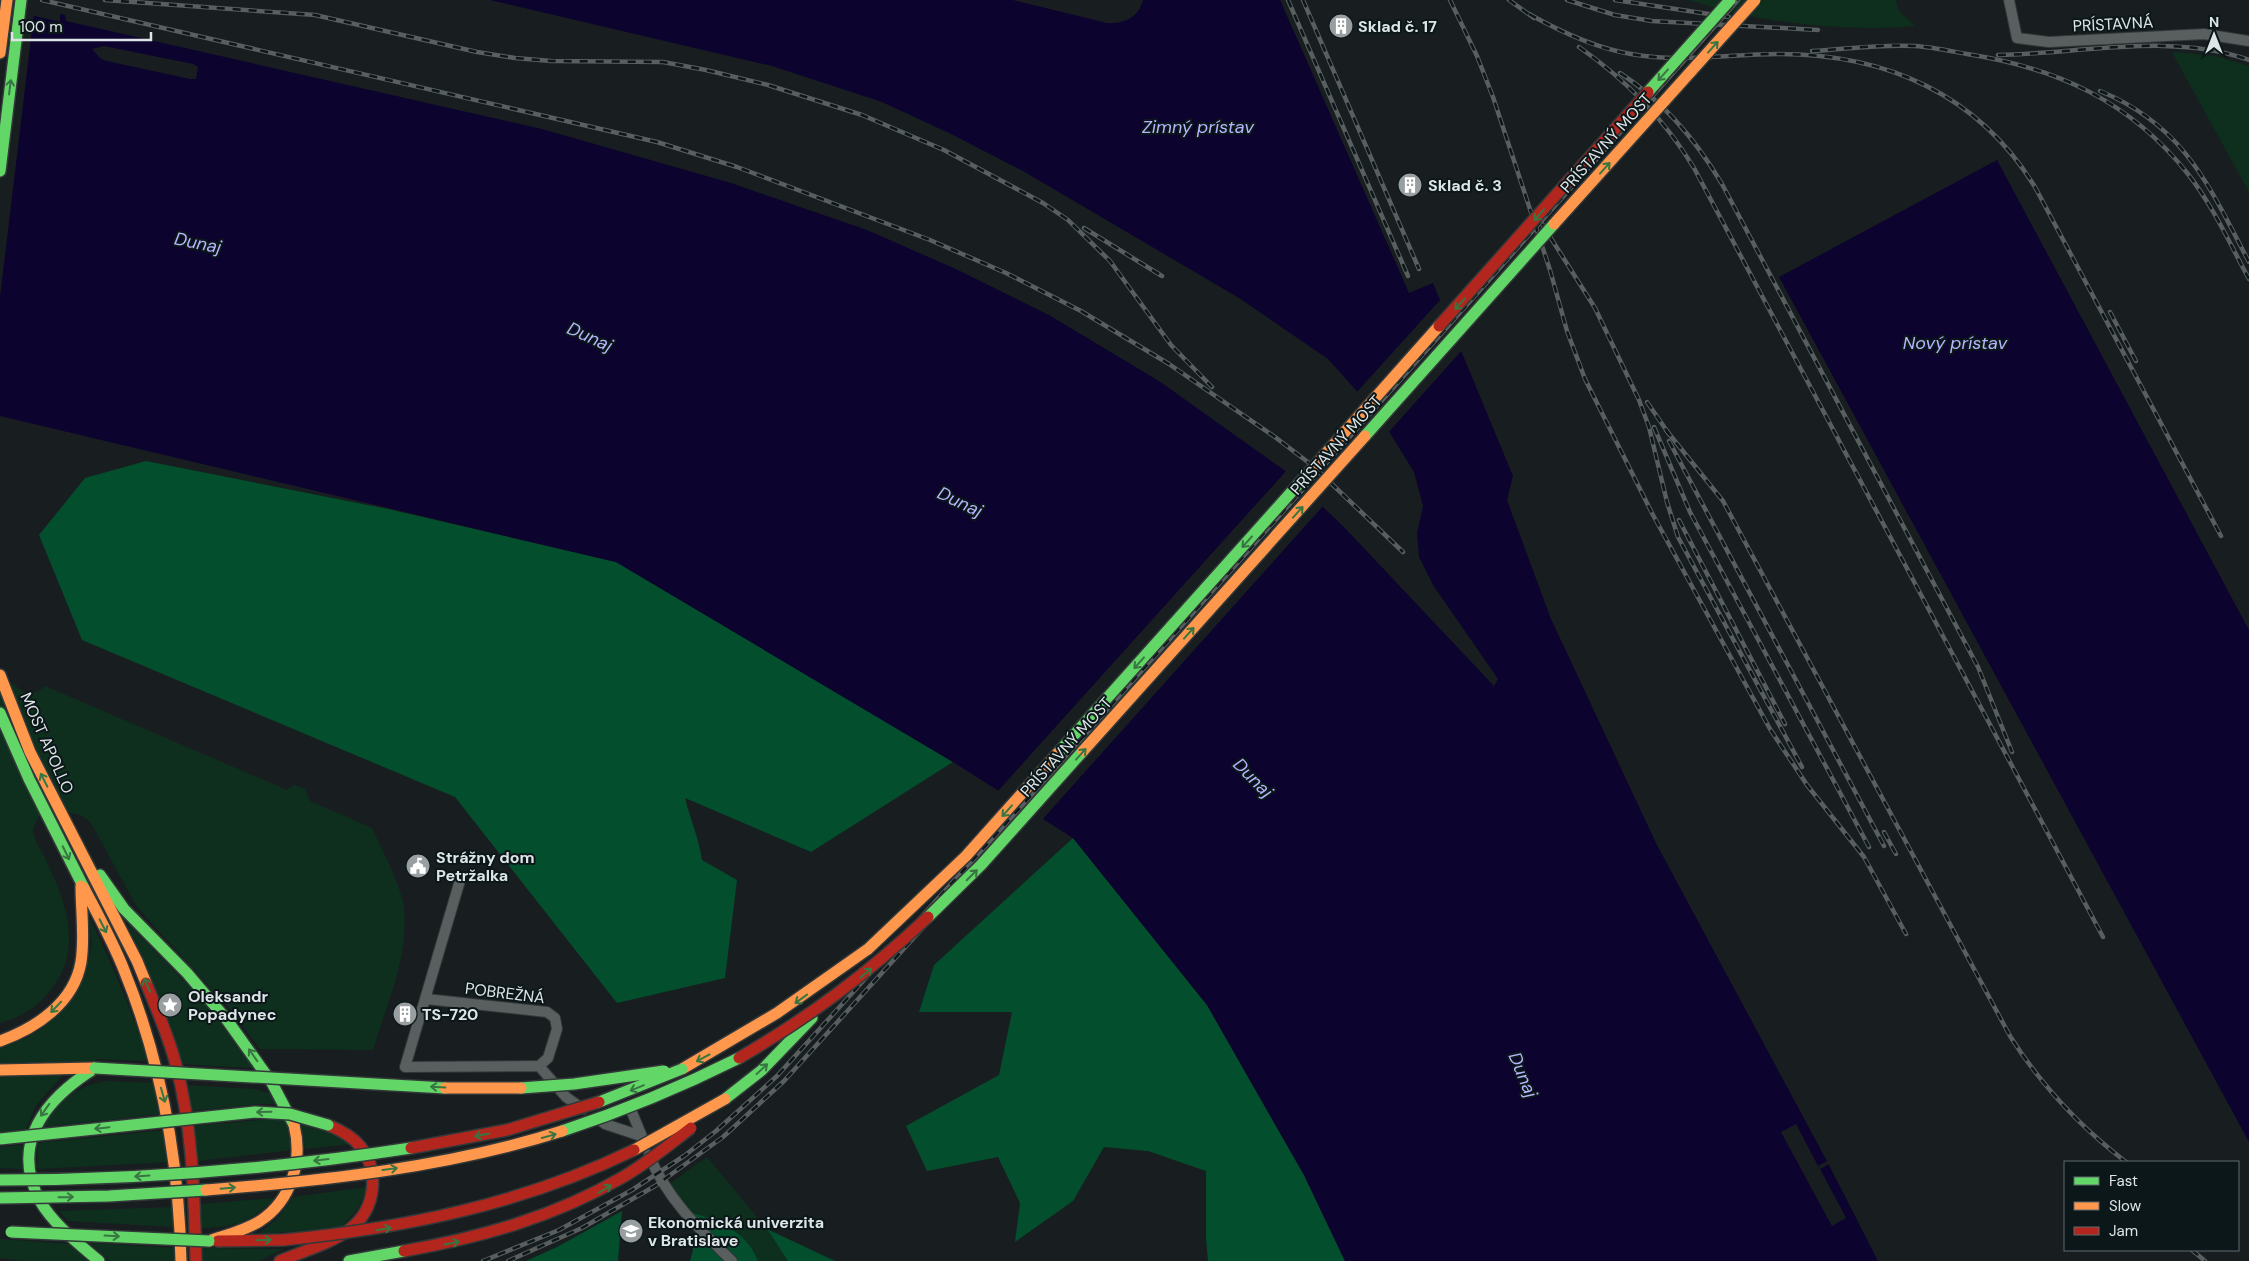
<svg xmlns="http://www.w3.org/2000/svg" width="2249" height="1261" font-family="'DM Sans',sans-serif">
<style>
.green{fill:#0e2f1d}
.forest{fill:#034e2d}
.water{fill:#0c032f}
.pier{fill:#181e20}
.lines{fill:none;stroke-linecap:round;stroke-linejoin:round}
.street-casing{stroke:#333839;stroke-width:12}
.fast-casing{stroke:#333839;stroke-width:14}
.slow-casing{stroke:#333839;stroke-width:14}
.jam-casing{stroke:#333839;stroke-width:14}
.street{stroke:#595e5f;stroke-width:10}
.fast{stroke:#63d668;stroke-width:11}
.slow{stroke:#ff974d;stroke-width:11}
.jam{stroke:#b3261e;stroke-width:11}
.rail-casing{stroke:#595e5f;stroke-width:4.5}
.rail{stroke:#0c171a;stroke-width:2.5;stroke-dasharray:8;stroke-linecap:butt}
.fast-bridge-casing{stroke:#333839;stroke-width:14;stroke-linecap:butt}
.slow-bridge-casing{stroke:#333839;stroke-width:14;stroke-linecap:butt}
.jam-bridge-casing{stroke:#333839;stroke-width:14;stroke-linecap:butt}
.fast-bridge{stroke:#63d668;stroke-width:11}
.slow-bridge{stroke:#ff974d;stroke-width:11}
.jam-bridge{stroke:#b3261e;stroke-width:11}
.oneway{stroke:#387641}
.labels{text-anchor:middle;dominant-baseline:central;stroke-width:4;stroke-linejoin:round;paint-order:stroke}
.street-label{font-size:16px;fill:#dee5e7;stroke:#0c171a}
.poi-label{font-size:16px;font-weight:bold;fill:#dee5e7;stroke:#0c171a;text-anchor:start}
.water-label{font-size:18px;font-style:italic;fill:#b5b5fe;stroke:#0c171a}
</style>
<rect width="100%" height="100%" fill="#181e20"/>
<g class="green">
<path d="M1688,0H1896L1898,10L1915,26C1857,31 1797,26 1740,14C1723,11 1706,4 1688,0Z"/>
<path d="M2172,52L2216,56L2249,66V192Z"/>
<path d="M0,680L13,685L15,684C23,696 35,696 45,686L287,790L294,785L305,789L310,801L372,828C381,848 403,889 404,909C409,957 386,1006 373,1050L260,1049L222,998L216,994L137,907L91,823C77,808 57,814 39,816L33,828C33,838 39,847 44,856C64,898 84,945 53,987C39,1006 22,1017 0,1023Z"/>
<path d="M89,917C112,964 132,1011 148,1061L96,1059V1062L0,1063V1048L28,1037L47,1025L83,979L92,945Z"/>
<path d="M127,923L207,1005L254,1068L182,1064L171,1026Z"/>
<path d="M63,1075L36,1105L25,1131L0,1132V1077Z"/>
<path d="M109,1081L154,1083L161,1114L43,1127C57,1101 80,1084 109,1081Z"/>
<path d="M187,1085L255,1089L271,1094L277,1104H258L192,1111Z"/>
<path d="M273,1119L286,1121L292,1150L197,1161L194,1126Z"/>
<path d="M300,1124L326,1131L351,1144L305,1149Z"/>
<path d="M165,1130L170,1162L37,1169L38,1143Z"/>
<path d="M22,1145L23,1169L0,1168V1147Z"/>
<path d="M707,1157L767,1229L788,1261H758C745,1228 722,1225 693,1212C682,1207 671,1197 661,1190Z"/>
<path d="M367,1187C362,1205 353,1216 340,1228L258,1234L276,1220L293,1197Z"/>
<path d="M276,1198C248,1222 239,1227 201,1228L200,1204Z"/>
<path d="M174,1207L175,1227L68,1221L59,1211Z"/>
<path d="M0,1239L71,1244L91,1261H23L0,1258Z"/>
<path d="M90,1243L174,1248V1261H110Z"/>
<path d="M202,1248L284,1249L258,1261H202Z"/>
</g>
<g class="forest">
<path d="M146,461L388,509L616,562L953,762L811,852L685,798C690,819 699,838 702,860L737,880L725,978L617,1003L455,797L82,640L39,535L85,478Z"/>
<path d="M1073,838L1207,1005L1304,1175L1345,1261H1208L1206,1238V1171L1148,1151L1104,1147L1073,1201L1015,1242L1020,1203L998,1157L927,1171L906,1126L999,1075L1012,1012H919L934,965Z"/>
<path d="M622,1211L618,1261H526L557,1247Z"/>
<path d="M691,1212C719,1221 747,1231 758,1261H690L693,1250L691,1239L699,1226Z"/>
<path d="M767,1229L835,1261H788Z"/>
</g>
<g class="water">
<path d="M490,0H1013L1107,23C1124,24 1138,18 1143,0H1280L1409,293L1433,283L1513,476L1507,500L1551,619L1657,845L1828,1163L1878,1261H1345L1304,1175L1207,1005L1073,838L953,762L616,562L0,416V8L60,22V14L65,15L66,21L542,129L731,183L867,230L956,269L1049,315L1159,381L1284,470L1344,527L1494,686L1498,679L1433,585L1419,557L1417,533L1423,506L1414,472L1380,417L1328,359L1239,298L1023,171L951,134L882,102L772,66Z"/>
<path d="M1997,160L2249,630V1142L1779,277Z"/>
</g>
<g class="pier">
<path d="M0,6L34,13L0,297Z"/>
<path d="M104,46L193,64L198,67L196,79H190L107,61L101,59L92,49Z"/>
<path d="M1442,298L1463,349L1387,434L1378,419L1356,393Z"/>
<path d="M1287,470L1324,505L1041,821L997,792Z"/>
<path d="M1796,1124L1818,1166L1829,1160L1831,1163L1820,1169L1846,1218L1832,1226L1781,1132Z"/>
</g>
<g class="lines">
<defs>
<g id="street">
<path d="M2009,0L2017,38L2049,42L2204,34L2249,41"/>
<path d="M461,877L405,1067L539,1066L566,1097L583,1109"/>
<path d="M426,999L547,1012L555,1018L557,1029L548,1058L539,1066"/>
<path d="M631,1110L643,1139"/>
<path d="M597,1118L605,1124L641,1136"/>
<path d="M649,1155C667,1199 699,1229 732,1261"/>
</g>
<g id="fast">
<path d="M0,171L21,0"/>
<path d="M0,713L29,779L84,888"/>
<path d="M100,875L124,909L187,973L227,1020L272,1083L294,1125"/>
<path d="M95,1068C47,1098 9,1142 40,1201C54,1225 78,1243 99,1261"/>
<path d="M725,1099L762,1070L812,1018"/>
<path d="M349,1261L404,1251"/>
</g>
<g id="slow">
<path d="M0,53L7,0"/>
<path d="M0,675L30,752L137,961L146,983"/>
<path d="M84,888C98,915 113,942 124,970C162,1064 179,1161 181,1261"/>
<path d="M0,1041C36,1028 74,1003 81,962C85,937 81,911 81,886"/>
<path d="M682,1069L777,1013L868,949"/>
<path d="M0,1070L94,1068"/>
<path d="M209,1241C226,1235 244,1231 260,1221C292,1200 303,1160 294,1125"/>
</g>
<g id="jam">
<path d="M146,983C157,1010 169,1037 176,1065C193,1129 194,1195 196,1261"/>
<path d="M218,1241L283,1240"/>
<path d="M280,1261C303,1251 330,1244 350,1229C376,1209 380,1171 360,1146C352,1136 340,1130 328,1125"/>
</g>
</defs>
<use href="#street" class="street-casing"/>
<use href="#fast" class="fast-casing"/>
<use href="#slow" class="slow-casing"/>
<use href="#jam" class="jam-casing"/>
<use href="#street" class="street"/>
<use href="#fast" class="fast"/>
<use href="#slow" class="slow"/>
<use href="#jam" class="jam"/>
<defs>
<g id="rail">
<path d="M42,0L657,142L737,167L930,240L1006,273L1081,311L1169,364L1275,437L1313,466L1403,552"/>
<path d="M105,0L315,15L477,52L515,58L551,61L663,62L706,70L768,85L862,115L944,150L1043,203L1068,220L1110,261L1171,345L1212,387"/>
<path d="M1288,0L1408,276"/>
<path d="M1303,0L1419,269"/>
<path d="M1450,0L1477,56L1493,97L1550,270L1567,331L1585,379L1653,515L1770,729L1807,785L1864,857L1906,934"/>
<path d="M1509,0L1534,18"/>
<path d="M1567,0L1615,15L1652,21L1818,30"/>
<path d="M1615,0L1729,17"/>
<path d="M1529,14C1561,32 1595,48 1631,54C1680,63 1729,54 1779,54C1886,54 1978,94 2035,187L2221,536"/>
<path d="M1579,47C1625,79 1665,120 1694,168L2103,937"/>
<path d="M1812,51C1846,49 1881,44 1915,46C1932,47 1950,51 1967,54C2057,68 2130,101 2188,174C2213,206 2230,244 2249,279"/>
<path d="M1998,55C2079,54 2172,32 2249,60"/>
<path d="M1620,73C1663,101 1696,140 1722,184L1978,667L2012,752"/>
<path d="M2100,91C2185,126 2209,186 2249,262"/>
<path d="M1542,224L1595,308L1639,400L1649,427L1667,502L1678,537L1802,767"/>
<path d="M1084,228L1162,276"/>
<path d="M2110,312L2136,361"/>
<path d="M1647,402L1669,434"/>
<path d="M1654,427L1690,512L1869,847"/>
<path d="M1666,430L1723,501L2010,1036C2041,1085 2080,1127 2126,1162"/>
<path d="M1669,441L1884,846"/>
<path d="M1679,520L1785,724"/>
<path d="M1884,832L1896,854"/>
<path d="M2192,1250L2205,1261"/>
<path d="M483,1261L559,1230L632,1190L684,1156L716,1131L777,1076L1009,820L1738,0"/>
<path d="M508,1261L582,1228L655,1186L723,1137L784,1081L1016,825L1749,0"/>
</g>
</defs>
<use href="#rail" class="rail-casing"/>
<use href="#rail" class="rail"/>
<defs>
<g id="fast-bridge">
<path d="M1648,92L1730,0"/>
<path d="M1365,436L1554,224"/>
<path d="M1058,753L1312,469"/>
<path d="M928,917L981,865L1083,751"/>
<path d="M95,1068L445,1088"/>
<path d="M521,1088L574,1084L664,1071"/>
<path d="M599,1102L682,1069"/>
<path d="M562,1131C623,1111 681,1087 739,1058"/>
<path d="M0,1139L255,1112L290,1114L328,1125"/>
<path d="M0,1180C137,1180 275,1169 411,1148"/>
<path d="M0,1198L109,1196L206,1190"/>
<path d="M11,1232L209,1241"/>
</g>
<g id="slow-bridge">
<path d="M1554,224L1755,0"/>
<path d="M1312,469L1439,326"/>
<path d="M1083,751L1365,436"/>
<path d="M868,949L966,856L1058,753"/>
<path d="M445,1088H521"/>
<path d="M634,1150L725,1099"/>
<path d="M206,1190C323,1181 449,1167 562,1131"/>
</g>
<g id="jam-bridge">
<path d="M1439,326L1648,92"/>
<path d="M739,1058C811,1016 867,974 928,917"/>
<path d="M411,1148L507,1130L599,1102"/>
<path d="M283,1240C405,1228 523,1204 634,1150"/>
<path d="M404,1251C482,1237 554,1217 623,1177C647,1163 669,1145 691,1128"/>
</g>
</defs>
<use href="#fast-bridge" class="fast-bridge-casing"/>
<use href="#slow-bridge" class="slow-bridge-casing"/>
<use href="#jam-bridge" class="jam-bridge-casing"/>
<use href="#fast-bridge" class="fast-bridge"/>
<use href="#slow-bridge" class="slow-bridge"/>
<use href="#jam-bridge" class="jam-bridge"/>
</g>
<defs><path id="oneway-shaft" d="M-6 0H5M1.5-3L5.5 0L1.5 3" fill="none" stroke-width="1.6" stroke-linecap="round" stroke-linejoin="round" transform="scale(1.25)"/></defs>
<g class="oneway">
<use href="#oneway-shaft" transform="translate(1713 47) rotate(-48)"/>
<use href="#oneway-shaft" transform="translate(1663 75) rotate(132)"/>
<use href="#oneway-shaft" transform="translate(10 87) rotate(-83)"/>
<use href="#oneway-shaft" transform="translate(1605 168) rotate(-48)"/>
<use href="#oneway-shaft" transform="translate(1539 215) rotate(131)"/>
<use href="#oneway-shaft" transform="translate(1460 304) rotate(132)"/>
<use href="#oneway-shaft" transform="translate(1298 512) rotate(-48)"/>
<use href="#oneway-shaft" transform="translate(1247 542) rotate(132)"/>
<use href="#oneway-shaft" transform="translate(1189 633) rotate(-48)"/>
<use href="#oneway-shaft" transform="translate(1139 663) rotate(132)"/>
<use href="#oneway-shaft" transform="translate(1081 754) rotate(-48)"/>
<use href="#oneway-shaft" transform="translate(44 780) rotate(-117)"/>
<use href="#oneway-shaft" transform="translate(1007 811) rotate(132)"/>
<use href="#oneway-shaft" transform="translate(66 853) rotate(64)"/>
<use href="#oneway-shaft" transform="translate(972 875) rotate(-45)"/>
<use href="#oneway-shaft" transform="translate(103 926) rotate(63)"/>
<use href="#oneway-shaft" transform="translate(866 973) rotate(-39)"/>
<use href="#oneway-shaft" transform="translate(147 985) rotate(-114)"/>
<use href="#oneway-shaft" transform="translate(801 999) rotate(144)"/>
<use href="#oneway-shaft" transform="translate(56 1007) rotate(134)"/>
<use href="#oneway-shaft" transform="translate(253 1055) rotate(-125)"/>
<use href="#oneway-shaft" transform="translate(703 1058) rotate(152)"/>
<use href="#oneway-shaft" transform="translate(762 1069) rotate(-43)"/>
<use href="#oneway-shaft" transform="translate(438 1087) rotate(-177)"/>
<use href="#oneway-shaft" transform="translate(637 1088) rotate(158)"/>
<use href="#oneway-shaft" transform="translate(163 1095) rotate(74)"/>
<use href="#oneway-shaft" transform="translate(45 1110) rotate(125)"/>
<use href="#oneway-shaft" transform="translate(264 1112) rotate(179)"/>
<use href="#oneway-shaft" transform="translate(102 1128) rotate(174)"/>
<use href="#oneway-shaft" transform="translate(482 1135) rotate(168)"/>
<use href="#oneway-shaft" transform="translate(549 1136) rotate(-15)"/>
<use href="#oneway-shaft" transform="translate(321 1160) rotate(173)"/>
<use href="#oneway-shaft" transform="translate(390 1169) rotate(-8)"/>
<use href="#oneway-shaft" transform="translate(142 1176) rotate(176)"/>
<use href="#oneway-shaft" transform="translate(228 1188) rotate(-5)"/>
<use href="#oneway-shaft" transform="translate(605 1189) rotate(-30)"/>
<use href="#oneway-shaft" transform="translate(66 1197) rotate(-1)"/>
<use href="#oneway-shaft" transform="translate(384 1229) rotate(-10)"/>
<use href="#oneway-shaft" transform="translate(112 1236) rotate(3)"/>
<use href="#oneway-shaft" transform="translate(264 1240) rotate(-2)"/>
<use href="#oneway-shaft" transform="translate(452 1243) rotate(-11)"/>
</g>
<defs>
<symbol id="building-disc" viewBox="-11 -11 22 22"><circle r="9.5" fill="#999fa1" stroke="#0c171a"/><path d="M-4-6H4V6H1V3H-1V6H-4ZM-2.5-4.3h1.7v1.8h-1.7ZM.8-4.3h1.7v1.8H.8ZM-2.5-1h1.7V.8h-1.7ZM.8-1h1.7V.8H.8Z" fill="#fff"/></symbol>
<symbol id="civic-disc" viewBox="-11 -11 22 22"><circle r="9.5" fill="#999fa1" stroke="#0c171a"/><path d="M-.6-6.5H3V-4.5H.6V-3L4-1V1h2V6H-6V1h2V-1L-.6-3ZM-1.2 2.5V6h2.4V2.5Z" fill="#fff"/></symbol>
<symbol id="sight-disc" viewBox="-11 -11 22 22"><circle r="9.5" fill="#999fa1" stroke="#0c171a"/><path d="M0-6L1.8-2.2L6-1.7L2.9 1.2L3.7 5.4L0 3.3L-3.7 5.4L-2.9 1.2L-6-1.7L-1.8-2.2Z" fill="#fff"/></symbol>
<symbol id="university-disc" viewBox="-11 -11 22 22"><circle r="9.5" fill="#999fa1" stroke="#0c171a"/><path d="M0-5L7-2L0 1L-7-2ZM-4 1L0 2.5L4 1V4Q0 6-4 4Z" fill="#fff"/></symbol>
</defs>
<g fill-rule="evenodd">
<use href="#building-disc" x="1327" y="12" width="28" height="28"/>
<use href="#building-disc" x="1396" y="171" width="28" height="28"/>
<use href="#civic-disc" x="404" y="852" width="28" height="28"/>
<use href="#sight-disc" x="156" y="991" width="28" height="28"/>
<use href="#building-disc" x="391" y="1000" width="28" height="28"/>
<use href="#university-disc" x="617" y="1217" width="28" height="28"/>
</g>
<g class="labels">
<g class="street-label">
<text transform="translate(2113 24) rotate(-3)">PRÍSTAVNÁ</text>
<text transform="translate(1606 143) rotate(-48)">PRÍSTAVNÝ MOST</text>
<text transform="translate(1336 445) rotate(-48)">PRÍSTAVNÝ MOST</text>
<text transform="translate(47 743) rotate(66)">MOST APOLLO</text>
<text transform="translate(1066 747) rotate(-48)">PRÍSTAVNÝ MOST</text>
<text transform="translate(505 993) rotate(7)">POBREŽNÁ</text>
</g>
<g class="poi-label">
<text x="1358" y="26">Sklad č. 17</text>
<text x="1428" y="185">Sklad č. 3</text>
<text x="436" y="857">Strážny dom<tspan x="436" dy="18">Petržalka</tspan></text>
<text x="188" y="996">Oleksandr<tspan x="188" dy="18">Popadynec</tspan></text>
<text x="422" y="1014">TS-720</text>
<text x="648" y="1222">Ekonomická univerzita<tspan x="648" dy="18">v Bratislave</tspan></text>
</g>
<g class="water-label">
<text x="1198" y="127">Zimný prístav</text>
<text transform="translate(198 243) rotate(11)">Dunaj</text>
<text transform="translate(590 337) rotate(24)">Dunaj</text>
<text x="1955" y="343">Nový prístav</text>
<text transform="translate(960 502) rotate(25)">Dunaj</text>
<text transform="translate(1253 778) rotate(45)">Dunaj</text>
<text transform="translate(1523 1075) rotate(67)">Dunaj</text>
</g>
</g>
<rect x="2064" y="1161" width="175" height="90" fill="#0c171a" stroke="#60696c"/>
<rect x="2074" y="1177" width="25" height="8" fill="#63d668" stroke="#60696c"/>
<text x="2109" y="1186" font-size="15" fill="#dee5e7">Fast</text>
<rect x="2074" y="1202" width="25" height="8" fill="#ff974d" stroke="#60696c"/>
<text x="2109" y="1211" font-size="15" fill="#dee5e7">Slow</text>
<rect x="2074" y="1227" width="25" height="8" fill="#b3261e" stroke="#60696c"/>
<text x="2109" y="1236" font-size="15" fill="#dee5e7">Jam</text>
<g transform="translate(2214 35)" stroke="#0c171a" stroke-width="4" paint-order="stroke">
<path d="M0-4L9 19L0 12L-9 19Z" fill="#dee5e7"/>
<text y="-8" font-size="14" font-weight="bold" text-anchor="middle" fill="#dee5e7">N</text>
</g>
<path d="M12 32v8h139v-8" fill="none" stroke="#dee5e7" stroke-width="2.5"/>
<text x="20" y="32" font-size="15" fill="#dee5e7" stroke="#0c171a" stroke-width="4" paint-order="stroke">100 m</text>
</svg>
